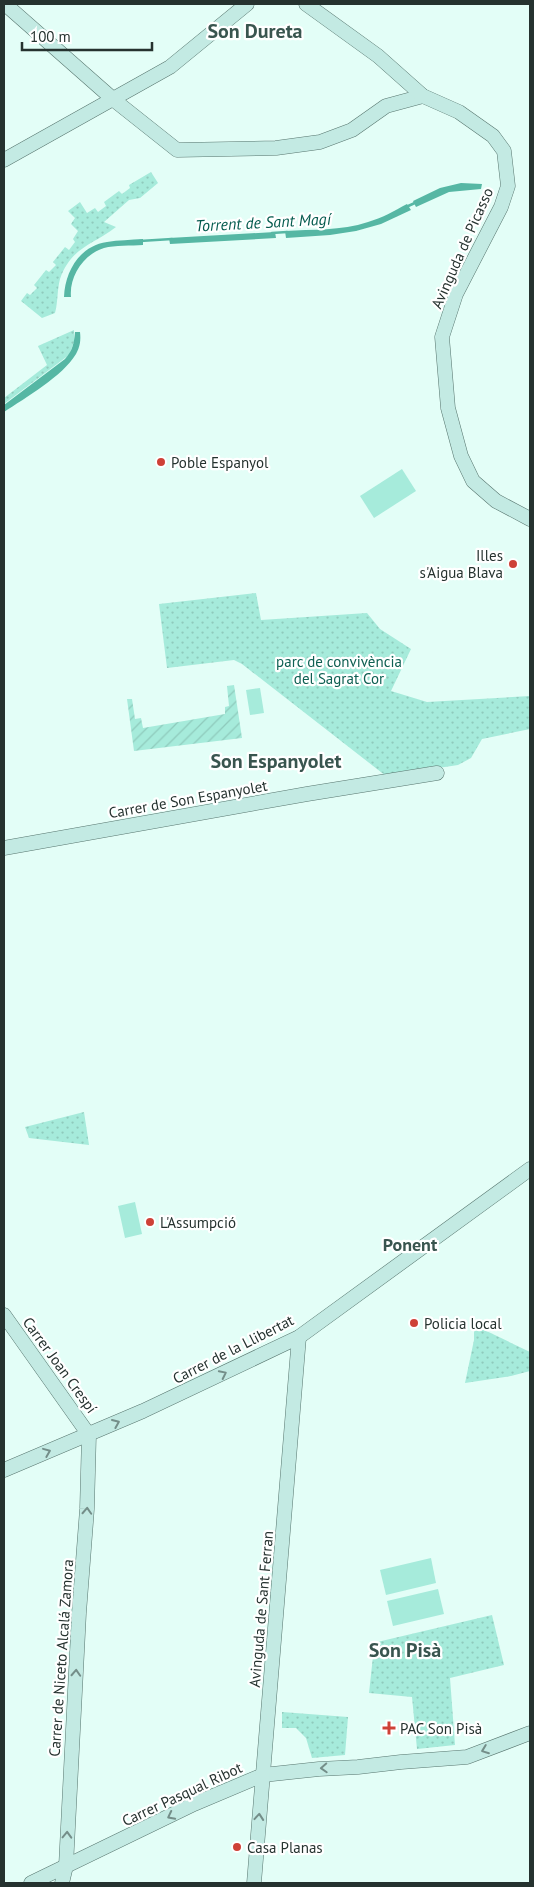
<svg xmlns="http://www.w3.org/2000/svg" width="534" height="1887" font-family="'PT Sans',sans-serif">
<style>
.grass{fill:#a6ebdb}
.park{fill:url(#park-dots)}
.garden{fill:url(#garden-furrows)}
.water{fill:#56b7a4}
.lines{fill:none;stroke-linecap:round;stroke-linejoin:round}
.stream{stroke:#56b7a4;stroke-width:2.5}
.secondary-casing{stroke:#58766f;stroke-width:15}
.secondary{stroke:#c3eae3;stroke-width:14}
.oneway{stroke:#748e89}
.poi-dot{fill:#ce4137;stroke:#fff;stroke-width:2}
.labels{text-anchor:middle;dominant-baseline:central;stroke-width:4.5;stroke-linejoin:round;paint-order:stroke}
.street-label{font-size:15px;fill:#25322f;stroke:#fff}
.poi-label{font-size:15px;fill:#25322f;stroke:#fff;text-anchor:start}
.park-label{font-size:15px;fill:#0f6053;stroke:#fff}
.water-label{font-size:16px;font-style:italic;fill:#035a4d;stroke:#fff}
.quarter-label{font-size:18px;font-weight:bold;fill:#39554f;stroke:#fff}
.district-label{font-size:20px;font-weight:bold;fill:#39554f;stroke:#fff}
</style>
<defs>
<pattern id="park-dots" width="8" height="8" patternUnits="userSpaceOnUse" patternTransform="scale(1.25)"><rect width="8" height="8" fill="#a6ebdb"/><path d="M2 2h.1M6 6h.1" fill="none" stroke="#8fcabc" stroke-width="1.8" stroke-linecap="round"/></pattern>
<pattern id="garden-furrows" width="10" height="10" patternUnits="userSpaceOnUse" patternTransform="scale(1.25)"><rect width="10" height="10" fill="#a6ebdb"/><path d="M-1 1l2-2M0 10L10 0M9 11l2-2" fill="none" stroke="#8fcabc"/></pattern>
</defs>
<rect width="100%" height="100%" fill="#e3fef7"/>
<g class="grass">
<path d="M402,469L416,491L374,518L360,496Z"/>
<path d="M260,688L264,713L250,715L246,690Z"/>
<path d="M135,1202L142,1234L125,1238L118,1206Z"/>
<path d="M431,1558L436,1583L386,1595L380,1570Z"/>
<path d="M438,1589L444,1614L393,1626L387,1601Z"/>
</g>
<g class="park">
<path d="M151,172L158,183L140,198L129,200L104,222L116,227C93,245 71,247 60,279C57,290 58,302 55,313L42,318L21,301L27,293L30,295L37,288L34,285L46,270L49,272L56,265L53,262L65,247L69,250L75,242L73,239L78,231L71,224L75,218L68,211L80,202L87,213L95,208L98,212L106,206L104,202L119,191L122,194L130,188L129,185Z"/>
<path d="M74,330V342L69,355L4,404V398L47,365L38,346Z"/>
<path d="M256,593L261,620L367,613L380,629L411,649L391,691L427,702L530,696V729L482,739L471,758L458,765L386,776L242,664L234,660L167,668L159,604Z"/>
<path d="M84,1112L89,1145L29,1138L25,1127Z"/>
<path d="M474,1325L530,1352V1371L511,1376L465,1383L474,1340Z"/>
<path d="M492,1615L504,1665L450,1678L455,1745L417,1749L412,1697L369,1693L374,1647L373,1643Z"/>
<path d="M282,1712L348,1717L345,1755L312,1758L306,1738L296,1728H282Z"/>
</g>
<path class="garden" d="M234,685L242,738L134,751L127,699H132L135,719L141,718L143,728L225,714V707L229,706L227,686Z"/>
<g class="water">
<path d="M461,183L482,184L481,189L449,192L416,207L413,201L440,188Z"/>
<path d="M407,204L411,210L381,224L356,231L330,235L286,238L285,231C312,229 341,231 368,222C382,218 394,211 407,204Z"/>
<path d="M275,232L276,238L170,244L169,238Z"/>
<path d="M143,239V245C131,246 115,245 104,248C84,254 69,276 71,297H64C65,272 79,246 107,242C118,240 131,240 143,239Z"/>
<path d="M75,332H80C81,340 80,347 76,354C63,376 25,398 4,412V405L65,359C73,350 74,343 75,332Z"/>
</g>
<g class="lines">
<g class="stream">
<path d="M406,207L417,202"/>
<path d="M272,233L287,232"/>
<path d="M140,241L172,239"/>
</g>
<defs>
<g id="secondary">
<path d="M5,4L114,100L177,150L276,148L320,142L352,130L386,106L423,96"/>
<path d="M306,4L378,56L423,96L459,112L493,136L504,151L508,186L501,207L456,294L442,337L448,408L461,456L473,481L496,501L530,519"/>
<path d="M4,160L170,67L247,4"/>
<path d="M4,848L307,794L437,773"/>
<path d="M4,1315L89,1435"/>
<path d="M4,1470L143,1411L299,1337L530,1169"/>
<path d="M31,1883L194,1804L263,1775L319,1769L358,1767L401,1762L467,1757L530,1733"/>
<path d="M62,1883L66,1866L79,1613L87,1509L89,1435"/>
<path d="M254,1883L299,1337"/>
</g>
</defs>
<use href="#secondary" class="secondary-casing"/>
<use href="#secondary" class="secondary"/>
</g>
<defs><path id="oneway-chevron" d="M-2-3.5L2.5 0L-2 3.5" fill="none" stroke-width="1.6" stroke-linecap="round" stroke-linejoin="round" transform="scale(1.25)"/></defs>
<g class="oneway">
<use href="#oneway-chevron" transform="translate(223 1374) rotate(-26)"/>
<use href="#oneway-chevron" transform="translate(116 1423) rotate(-23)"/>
<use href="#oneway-chevron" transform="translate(47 1452) rotate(-22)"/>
<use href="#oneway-chevron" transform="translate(87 1511) rotate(-87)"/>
<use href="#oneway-chevron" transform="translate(76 1673) rotate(-87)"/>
<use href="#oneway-chevron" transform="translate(485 1750) rotate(159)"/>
<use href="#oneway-chevron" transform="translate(324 1768) rotate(177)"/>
<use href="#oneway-chevron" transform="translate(171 1816) rotate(153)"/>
<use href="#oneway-chevron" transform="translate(259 1817) rotate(-85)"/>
<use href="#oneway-chevron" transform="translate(67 1835) rotate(-88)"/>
</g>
<g class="poi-dot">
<circle cx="161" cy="462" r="5"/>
<circle cx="513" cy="564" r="5"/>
<circle cx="150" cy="1222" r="5"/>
<circle cx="414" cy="1323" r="5"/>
<path d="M386.5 1720.5h5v5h5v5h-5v5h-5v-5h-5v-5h5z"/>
<circle cx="237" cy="1847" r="5"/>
</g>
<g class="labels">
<g class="street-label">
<text transform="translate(462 248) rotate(-66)">Avinguda de Picasso</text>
<text transform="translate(188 799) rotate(-10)">Carrer de Son Espanyolet</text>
<text transform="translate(233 1349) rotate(-27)">Carrer de la Llibertat</text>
<text transform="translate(60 1365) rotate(54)">Carrer Joan Crespí</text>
<text transform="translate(261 1609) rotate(-85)">Avinguda de Sant Ferran</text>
<text transform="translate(61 1658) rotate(-86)">Carrer de Niceto Alcalá Zamora</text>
<text transform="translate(182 1794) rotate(-25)">Carrer Pasqual Ribot</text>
</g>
<g class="poi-label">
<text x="171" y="462">Poble Espanyol</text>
<text x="503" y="555" text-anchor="end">Illes<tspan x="503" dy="17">s'Aigua Blava</tspan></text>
<text x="160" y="1222">L'Assumpció</text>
<text x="424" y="1323">Policia local</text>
<text x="400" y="1728">PAC Son Pisà</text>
<text x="247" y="1847">Casa Planas</text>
</g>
<g class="park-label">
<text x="339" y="661">parc de convivència<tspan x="339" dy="17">del Sagrat Cor</tspan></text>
</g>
<g class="water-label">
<text transform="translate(263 222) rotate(-3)">Torrent de Sant Magí</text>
</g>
<g class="quarter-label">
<text x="410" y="1244">Ponent</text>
</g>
<g class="district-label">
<text x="255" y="31">Son Dureta</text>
<text x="276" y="761">Son Espanyolet</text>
<text x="405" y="1650">Son Pisà</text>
</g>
</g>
<rect width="534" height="1887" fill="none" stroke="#25322f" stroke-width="10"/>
<path d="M22 42v8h130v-8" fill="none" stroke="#25322f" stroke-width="2.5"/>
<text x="30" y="42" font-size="15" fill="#25322f" stroke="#ffffff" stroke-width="4" paint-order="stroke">100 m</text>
</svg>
